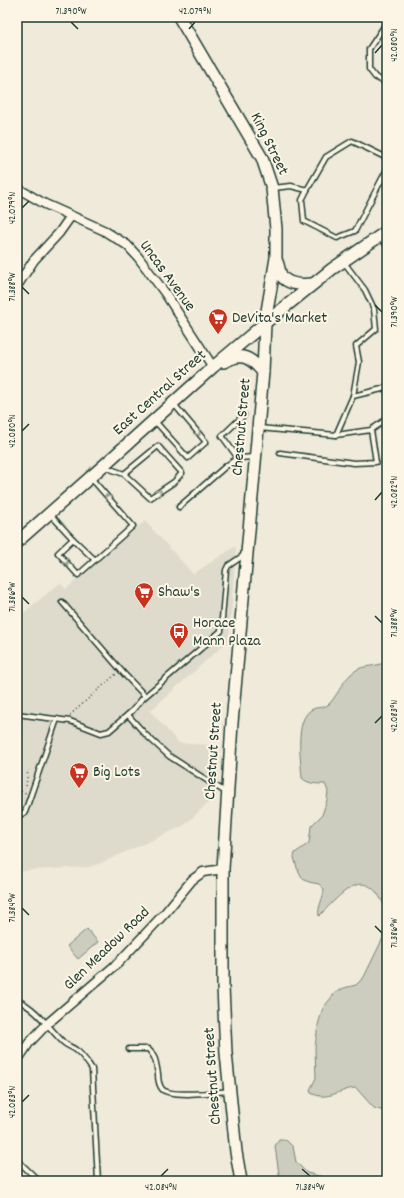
<svg xmlns="http://www.w3.org/2000/svg" width="404" height="1198" font-family="Dekko,sans-serif">
<style>
.built{fill:#dedbcc}
.green{fill:#cccdbf;stroke:#76857a}
.lines{fill:none;stroke-linecap:round;stroke-linejoin:round}
.lane-casing{stroke:#1f3d34;stroke-width:7}
.street-casing{stroke:#1f3d34;stroke-width:11}
.secondary-casing{stroke:#1f3d34;stroke-width:14}
.path{stroke:#1f3d34;stroke-width:1.5;stroke-dasharray:1 3;stroke-linecap:butt}
.lane{stroke:#fcf5e5;stroke-width:4}
.street{stroke:#fcf5e5;stroke-width:8}
.secondary{stroke:#fcf5e5;stroke-width:11}
.oneway{stroke:#8e998c}
.ticks{fill:none;stroke:#1f3d34;stroke-width:1.5}
.labels{text-anchor:middle;dominant-baseline:central;stroke-width:4;stroke-linejoin:round;paint-order:stroke}
.street-label{font-size:16px;fill:#1f3d34;stroke:#fcf5e5}
.poi-label{font-size:16px;fill:#1f3d34;stroke:#fcf5e5;text-anchor:start}
.neatline{fill:none;stroke:#1f3d34;stroke-width:1.5}
.ticks-label{font-size:10px;text-anchor:middle;fill:#1f3d34}
</style>
<rect width="100%" height="100%" fill="#efeada"/>
<filter id="ink" filterUnits="userSpaceOnUse"><feTurbulence type="fractalNoise" baseFrequency=".025" numOctaves="2"/><feDisplacementMap in="SourceGraphic" scale="8" xChannelSelector="R" yChannelSelector="G"/><feConvolveMatrix kernelMatrix="1 2 1 2 8 2 1 2 1" color-interpolation-filters="sRGB"/></filter>
<g filter="url(#ink)">
<path class="built" d="M145,521L193,574L236,546L229,640L150,711L179,743L221,746L217,795L183,826L101,863L88,867L32,870L17,872V618L60,583L66,589Z"/>
<g class="green">
<path d="M387,653V912C367,861 344,891 319,916C317,907 324,898 324,889L319,884L309,882L303,879L297,868L294,857L295,853L309,843L311,826L322,815L327,800L328,791L325,784C317,784 308,784 302,778C301,762 294,721 311,710C317,706 325,709 330,703C339,693 344,678 355,671C364,664 377,668 387,661Z"/>
<path d="M387,921V1128L384,1111L374,1108L356,1088C339,1089 328,1102 311,1093L310,1090L316,1078L315,1047L318,1025L323,1008L335,993L344,988L356,985L364,977L382,940Z"/>
<path d="M87,929L98,942L78,959L67,946Z"/>
<path d="M279,1140H286L293,1147L296,1162L307,1173L331,1179L334,1181H283L279,1174L275,1146Z"/>
</g>
<g class="lines">
<defs>
<g id="lane">
<path d="M387,22L369,49V69L375,77L387,83"/>
<path d="M273,188L291,186L307,190L326,157L352,141L387,158"/>
<path d="M307,190L302,200L304,221L337,238L355,231L387,169"/>
<path d="M380,236L387,246"/>
<path d="M353,396L382,389L387,386"/>
<path d="M154,420L188,458L206,442L173,403"/>
<path d="M259,428L336,435L353,396L359,362L356,346L376,329L374,309L365,290L343,261"/>
<path d="M336,435L371,430L387,419"/>
<path d="M280,453L354,463L376,462L371,430"/>
<path d="M238,458L222,436L244,415"/>
<path d="M105,467L124,474L150,498L174,482L182,473L158,446L124,474"/>
<path d="M179,507L226,466L238,458L255,457"/>
<path d="M50,514L73,539L58,553L78,575L133,526L91,478"/>
<path d="M73,539L95,560"/>
<path d="M62,602L125,675L145,696"/>
<path d="M17,714L70,721L101,733L109,731L132,711L142,699L221,631L226,570L228,566L244,555"/>
<path d="M128,715L146,735L169,756L227,793"/>
<path d="M17,817L25,812L57,719"/>
<path d="M17,1000C37,1009 48,1027 63,1042C67,1046 72,1047 76,1050C83,1055 87,1062 92,1069L98,1181"/>
<path d="M129,1049H148C156,1056 156,1064 158,1074C158,1079 159,1085 162,1089C170,1098 217,1092 230,1091"/>
<path d="M17,1160L39,1181"/>
</g>
<g id="street">
<path d="M17,188L45,204L103,230L127,245L138,257L165,293L213,367"/>
<path d="M17,286L34,260L59,233L71,216"/>
<path d="M17,1061L29,1043L47,1024L118,963L165,913L192,880L203,872L223,869"/>
</g>
<g id="secondary">
<path d="M179,17L262,158L272,188L276,229V258L265,323L263,372L232,723L223,869V987L226,1053L236,1152L241,1181"/>
<path d="M277,262C279,266 279,271 281,275C287,285 302,285 312,284"/>
<path d="M224,362C242,352 250,357 263,372"/>
<path d="M17,542L103,466L213,367L265,323L332,269L387,231"/>
</g>
</defs>
<use href="#lane" class="lane-casing"/>
<use href="#street" class="street-casing"/>
<use href="#secondary" class="secondary-casing"/>
<g class="path">
<path d="M70,715L116,674"/>
<path d="M26,786L28,770"/>
<path d="M17,790L26,793"/>
</g>
<use href="#lane" class="lane"/>
<use href="#street" class="street"/>
<use href="#secondary" class="secondary"/>
</g>
<defs><path id="oneway-chevron" d="M-2-3.5L2.5 0L-2 3.5" fill="none" stroke-width="1.6" stroke-linecap="round" stroke-linejoin="round"/></defs>
<g class="oneway">
<use href="#oneway-chevron" transform="translate(198 433) rotate(50)"/>
<use href="#oneway-chevron" transform="translate(159 492) rotate(-34)"/>
<use href="#oneway-chevron" transform="translate(107 497) rotate(-131)"/>
<use href="#oneway-chevron" transform="translate(66 562) rotate(48)"/>
</g>
</g>
<path class="ticks" d="M71,22L78,29M189,29L195,22M375,53L382,45M22,208L29,201M22,287L29,294M375,305L382,312M22,431L29,424M375,500L382,492M22,597L29,604M375,616L382,623M375,723L382,716M22,908L29,915M375,926L382,933M22,1102L29,1095M302,1169L310,1176M161,1176L168,1169"/>
<defs>
<symbol id="supermarket-pin" viewBox="-11 -11 22 30"><path d="M0 17L-7.5 6A9.5 9.5 0 1 1 7.5 6Z" fill="#c8321e" stroke="#fcf5e5"/><path d="M-6-5.5h2.5l.6 2H6L4.5 2H-2.5L-4.4-4H-6ZM-1.5 3.2a1.3 1.3 0 1 0 .1 0ZM3 3.2a1.3 1.3 0 1 0 .1 0Z" fill="#fff"/></symbol>
<symbol id="bus-pin" viewBox="-11 -11 22 30"><path d="M0 17L-7.5 6A9.5 9.5 0 1 1 7.5 6Z" fill="#c8321e" stroke="#fcf5e5"/><path d="M-5-6H5V4H4V6H2V4H-2V6H-4V4H-5ZM-3.5-4V0h7V-4ZM-3.5 1.2v1.5H-2V1.2ZM2 1.2v1.5H3.5V1.2Z" fill="#fff"/></symbol>
</defs>
<g fill-rule="evenodd">
<use href="#supermarket-pin" x="207" y="307" width="22" height="30"/>
<use href="#supermarket-pin" x="133" y="581" width="22" height="30"/>
<use href="#bus-pin" x="168" y="621" width="22" height="30"/>
<use href="#supermarket-pin" x="68" y="761" width="22" height="30"/>
</g>
<g class="labels">
<g class="street-label">
<text transform="translate(269 144) rotate(64)">King Street</text>
<text transform="translate(167 276) rotate(54)">Uncas Avenue</text>
<text transform="translate(160 393) rotate(-42)">East Central Street</text>
<text transform="translate(242 427) rotate(-85)">Chestnut Street</text>
<text transform="translate(214 751) rotate(-86)">Chestnut Street</text>
<text transform="translate(107 949) rotate(-44)">Glen Meadow Road</text>
<text transform="translate(213 1076) rotate(-94)">Chestnut Street</text>
</g>
<g class="poi-label">
<text x="232" y="318">DeVita's Market</text>
<text x="158" y="592">Shaw's</text>
<text x="193" y="623">Horace<tspan x="193" dy="18">Mann Plaza</tspan></text>
<text x="93" y="772">Big Lots</text>
</g>
</g>
<rect width="404" height="1198" fill="none" stroke="#fcf5e5" stroke-width="44"/>
<rect x="22" y="22" width="360" height="1154" class="neatline"/>
<g class="ticks-label">
<text x="71" y="14">71.390°W</text>
<text x="195" y="14">42.079°N</text>
<text transform="translate(393 45) rotate(-90)" y="4">42.080°N</text>
<text transform="translate(11 208) rotate(-90)" y="4">42.079°N</text>
<text transform="translate(11 287) rotate(-90)" y="4">71.388°W</text>
<text transform="translate(393 312) rotate(-90)" y="4">71.390°W</text>
<text transform="translate(11 431) rotate(-90)" y="4">42.080°N</text>
<text transform="translate(393 492) rotate(-90)" y="4">42.082°N</text>
<text transform="translate(11 597) rotate(-90)" y="4">71.386°W</text>
<text transform="translate(393 623) rotate(-90)" y="4">71.388°W</text>
<text transform="translate(393 716) rotate(-90)" y="4">42.083°N</text>
<text transform="translate(11 908) rotate(-90)" y="4">71.384°W</text>
<text transform="translate(393 933) rotate(-90)" y="4">71.386°W</text>
<text transform="translate(11 1102) rotate(-90)" y="4">42.083°N</text>
<text x="161" y="1190">42.084°N</text>
<text x="310" y="1190">71.384°W</text>
</g>
</svg>
